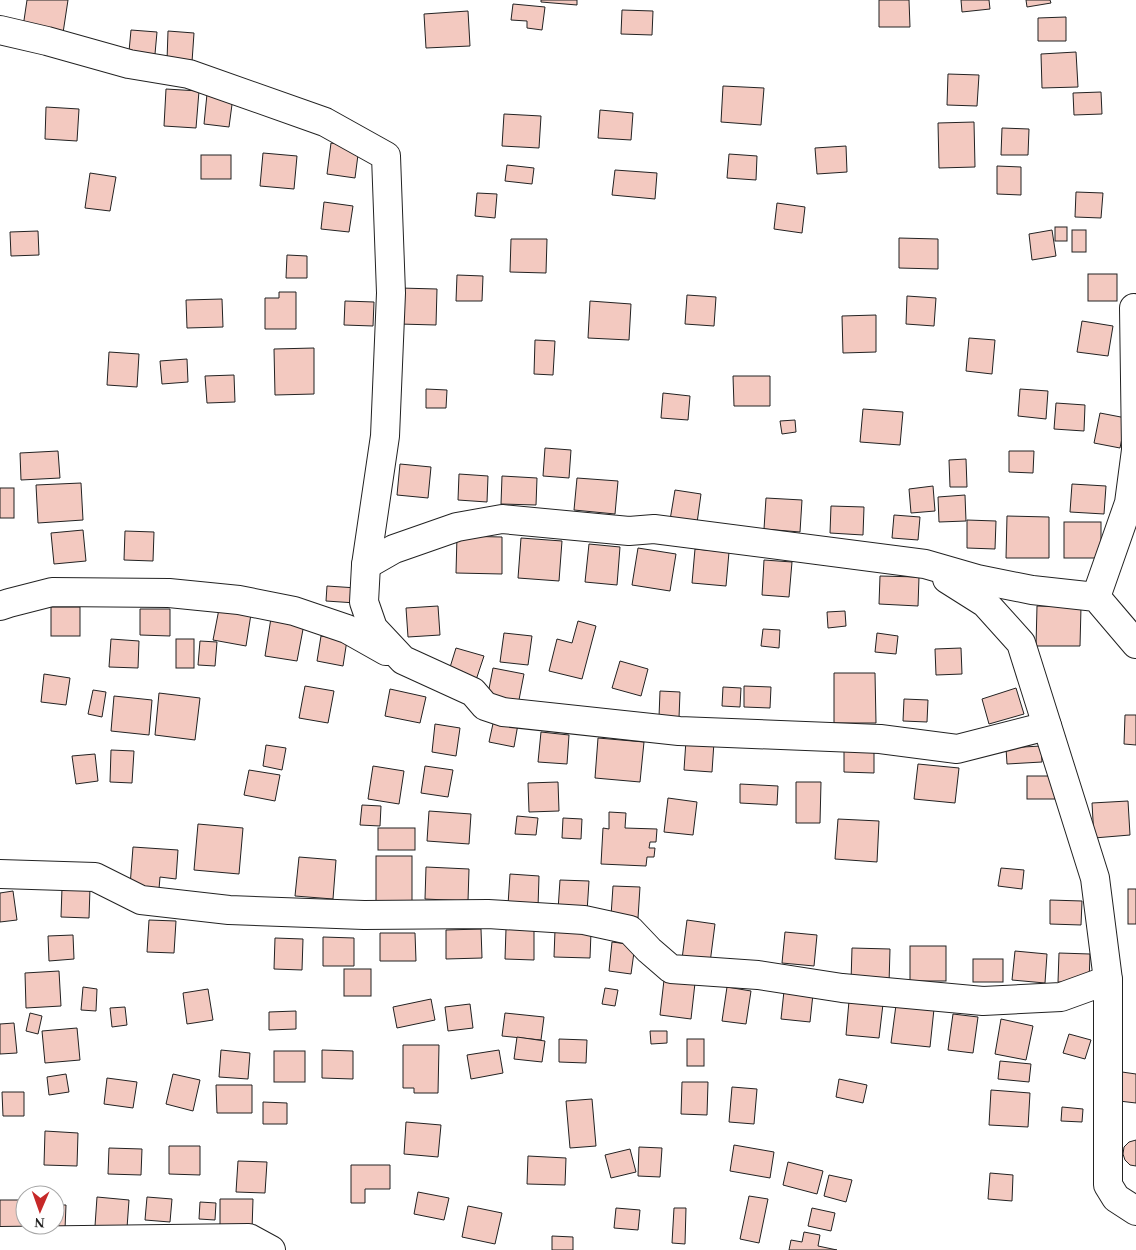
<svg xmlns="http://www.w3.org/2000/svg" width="1136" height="1250" font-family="Georgia,serif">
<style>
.building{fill:#f3c9c0;stroke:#222}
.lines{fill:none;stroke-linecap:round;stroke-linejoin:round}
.minor-casing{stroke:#222;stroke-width:30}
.minor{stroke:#fff;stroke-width:28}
</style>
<rect width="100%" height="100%" fill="#fff"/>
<g class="building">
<path d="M27,0H68L63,33L23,27Z"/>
<path d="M541,0H577V5L541,2Z"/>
<path d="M879,0H909L910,27H879Z"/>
<path d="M961,0H989L990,9L962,12Z"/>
<path d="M1026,0H1050L1051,3L1027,7Z"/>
<path d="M513,4L545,7L542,30L527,28V21L511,20Z"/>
<path d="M622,10L653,11L652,35L621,34Z"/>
<path d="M468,11L470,46L426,48L424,14Z"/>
<path d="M1066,17V41H1038V18Z"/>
<path d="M131,30L157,32L154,65L128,62Z"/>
<path d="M168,31L194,33L192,62L167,61Z"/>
<path d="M1076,52L1078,87L1042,88L1041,54Z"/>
<path d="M948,74L979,75L977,106L947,105Z"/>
<path d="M723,86L764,88L761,125L721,122Z"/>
<path d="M166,89L199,91L196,128L164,126Z"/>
<path d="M1101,92L1102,114L1074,115L1073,93Z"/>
<path d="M207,94L233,97L229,127L204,124Z"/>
<path d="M46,107L79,109L77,141L45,139Z"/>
<path d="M600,110L633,113L631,140L598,138Z"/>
<path d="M504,114L541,116L539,148L502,146Z"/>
<path d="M974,122L975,167L939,168L938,123Z"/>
<path d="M1002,128L1029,129L1028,155H1001Z"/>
<path d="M331,143L359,147L355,178L327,174Z"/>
<path d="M846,146L847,172L817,174L815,148Z"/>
<path d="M263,153L297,156L294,189L260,186Z"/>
<path d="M729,154L757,156L756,180L727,178Z"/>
<rect x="201" y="155" width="30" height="24"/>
<path d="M507,165L534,168L532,184L505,181Z"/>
<path d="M997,166L1021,167V195L997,194Z"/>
<path d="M615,170L657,173L655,199L612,195Z"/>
<path d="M90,173L116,177L110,211L85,208Z"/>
<path d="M1076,192L1103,193L1101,218L1075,217Z"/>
<path d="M477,193L497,194L495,218L475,216Z"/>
<path d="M324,202L353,206L349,232L321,229Z"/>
<path d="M777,203L805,207L802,233L774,229Z"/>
<rect x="1055" y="227" width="12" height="14"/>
<path d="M1052,230L1056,256L1032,260L1029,234Z"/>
<rect x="1072" y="230" width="14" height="22"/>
<path d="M38,231L39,255L11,256L10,232Z"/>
<path d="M899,238L938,239V269L899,268Z"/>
<path d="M511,239H547L546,273L510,272Z"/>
<path d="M287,255L307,256V278H286Z"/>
<rect x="1088" y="274" width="29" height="27"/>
<path d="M457,275L483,276L482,301H456Z"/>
<path d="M400,288L437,289L436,325L399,324Z"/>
<path d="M279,292H296V329H265V298H279Z"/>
<path d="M687,295L716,297L714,326L685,324Z"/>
<path d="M907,296L936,298L934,326L906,324Z"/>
<path d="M222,299L223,327L187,328L186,300Z"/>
<path d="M345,301L374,302L373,326L344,325Z"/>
<path d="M590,301L631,304L629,340L588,338Z"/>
<path d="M876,315V352L843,353L842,316Z"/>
<path d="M1082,321L1113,326L1108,356L1077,352Z"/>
<path d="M969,338L995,340L992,374L966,371Z"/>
<path d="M535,340L555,341L553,375L534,374Z"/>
<path d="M314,348V394L275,395L274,349Z"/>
<path d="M109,352L139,354L137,387L107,385Z"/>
<path d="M187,359L188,382L162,384L160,361Z"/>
<path d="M234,375L235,402L207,403L205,376Z"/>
<path d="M733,376H770V406H734Z"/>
<path d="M426,389L447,390L446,408H426Z"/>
<path d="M1020,389L1048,391L1046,419L1018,416Z"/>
<path d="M663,393L690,396L688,420L661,418Z"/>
<path d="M1056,403L1085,405L1084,431L1054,429Z"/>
<path d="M863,409L903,412L900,445L860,442Z"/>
<path d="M1100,413L1126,418L1120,448L1094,443Z"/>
<path d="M795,420L796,432L782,434L780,421Z"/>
<path d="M545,448L571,450L569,478L543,476Z"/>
<path d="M58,451L60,478L21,480L20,453Z"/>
<path d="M1009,451H1034L1033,473L1009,472Z"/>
<path d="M966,459L967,487H950L949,460Z"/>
<path d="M400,464L431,467L428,498L397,495Z"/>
<path d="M459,474L488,476L487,502L458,500Z"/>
<path d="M502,476L537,478L536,505L501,504Z"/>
<path d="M577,478L618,481L615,514L574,510Z"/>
<path d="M81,483L83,520L38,523L36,485Z"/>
<path d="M1072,484L1106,486L1104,514L1070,512Z"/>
<path d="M933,486L935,511L911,513L909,489Z"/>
<rect x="0" y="488" width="14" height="30"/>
<path d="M675,490L701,494L697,523L670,520Z"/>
<path d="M965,495L966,521L939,522L938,497Z"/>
<path d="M766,498L802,500L800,532L764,529Z"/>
<path d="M831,506L864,507L863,535L830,533Z"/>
<path d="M894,515L920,517L918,540L892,538Z"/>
<path d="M1007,516L1049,517V558H1006Z"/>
<path d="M967,520L996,521L995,549L967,548Z"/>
<rect x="1064" y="522" width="37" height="36"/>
<path d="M83,530L86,561L54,564L51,533Z"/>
<path d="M125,531L154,532L153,561L124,560Z"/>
<path d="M457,536L502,537V574L456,573Z"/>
<path d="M521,538L562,541L559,581L518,578Z"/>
<path d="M589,544L620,547L617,585L585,582Z"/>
<path d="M638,548L676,554L670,591L632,585Z"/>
<path d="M695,549L729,552L726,586L692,583Z"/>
<path d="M764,560L792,562L789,597L762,595Z"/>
<path d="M880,576L919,577L918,606L879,604Z"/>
<path d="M327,586L357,588L356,603L326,601Z"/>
<path d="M438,606L440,635L408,637L406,608Z"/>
<path d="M1037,606L1081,607L1080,646H1036Z"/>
<rect x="51" y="607" width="29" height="29"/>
<path d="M140,609H170V636L140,635Z"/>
<path d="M219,609L251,614L246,646L213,640Z"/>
<path d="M845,611L846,626L828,628L827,612Z"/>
<path d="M271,618L304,624L297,661L265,656Z"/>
<path d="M578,621L596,626L582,679L549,671L557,639L572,643Z"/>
<path d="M763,629L780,630L779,648L761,646Z"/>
<path d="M504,633L532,636L528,665L500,662Z"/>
<path d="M877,633L898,636L896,654L875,652Z"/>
<path d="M321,636L347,640L343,666L317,661Z"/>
<path d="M111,639L139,641L138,668L109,667Z"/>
<rect x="176" y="639" width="18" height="29"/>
<path d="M200,641L217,642L215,666L198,665Z"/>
<path d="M456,648L484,656L474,686L447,677Z"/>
<path d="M961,648L962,674L936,675L935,649Z"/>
<path d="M620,661L648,669L641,696L612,688Z"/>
<path d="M493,668L524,674L518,705L487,699Z"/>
<path d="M834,673H875L876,723H834Z"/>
<path d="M44,674L70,678L66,705L41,702Z"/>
<path d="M305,686L334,691L328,723L299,718Z"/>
<path d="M744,686L771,687L770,708L744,707Z"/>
<path d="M723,687L741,688L740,707L722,706Z"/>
<path d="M1016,688L1024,714L989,724L982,699Z"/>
<path d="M390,689L426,697L420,723L385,716Z"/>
<path d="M93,690L106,692L102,717L88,714Z"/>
<path d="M660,691L680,692L679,718L659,717Z"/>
<path d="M159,693L200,698L195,740L155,735Z"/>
<path d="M114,696L152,700L149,735L111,731Z"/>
<path d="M904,699L928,700L927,722L903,721Z"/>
<path d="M1125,715H1136V745L1124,744Z"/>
<path d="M494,719L518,724L514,747L489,742Z"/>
<path d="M435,724L460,728L456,756L432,752Z"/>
<path d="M541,732L569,735L567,764L538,762Z"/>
<path d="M598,738L644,742L640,782L595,778Z"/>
<path d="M686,740L714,742L712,772L684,770Z"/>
<path d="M266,745L286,748L282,770L263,766Z"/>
<path d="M1041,746L1042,762L1007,764L1006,748Z"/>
<path d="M844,748H874V773L844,772Z"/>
<path d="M111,750L134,751L132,783L110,782Z"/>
<path d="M95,754L98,781L76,784L72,756Z"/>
<path d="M918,764L959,768L955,803L914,799Z"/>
<path d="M373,766L404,771L399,804L368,799Z"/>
<path d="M425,766L453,770L448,797L421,793Z"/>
<path d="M249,770L280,775L275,801L244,795Z"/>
<rect x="1027" y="776" width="28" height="23"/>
<path d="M558,782L559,811L529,812L528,783Z"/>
<path d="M796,782H821L820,823H796Z"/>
<path d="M740,784L778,786L777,805L740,803Z"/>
<path d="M668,798L697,802L693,835L664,832Z"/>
<path d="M1128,801L1130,835L1094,838L1092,803Z"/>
<path d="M362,805L381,806L380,826L360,825Z"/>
<path d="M429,811L471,814L469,844L427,841Z"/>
<path d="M609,812L626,813L625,828L657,829L656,842H650L649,848H655L654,857H647L646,866L601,864L603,828L609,829Z"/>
<path d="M517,816L538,818L536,835L515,834Z"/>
<path d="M563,818L582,819L581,839L562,838Z"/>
<path d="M838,819L879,821L877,862L835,859Z"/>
<path d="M198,824L243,828L239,874L194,870Z"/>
<rect x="378" y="828" width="37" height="22"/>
<path d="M133,847L178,850L176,879L160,877L159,889L130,886Z"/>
<rect x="376" y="856" width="36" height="45"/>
<path d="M299,857L336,860L333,899L295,896Z"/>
<path d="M426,867L469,869L468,901L425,899Z"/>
<path d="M1001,868L1024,870L1022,889L998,886Z"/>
<path d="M510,874L539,876L538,907L508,905Z"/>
<path d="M560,880L589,881L587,912L558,910Z"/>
<path d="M613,886L640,887L638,918L611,916Z"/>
<path d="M62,888H90L89,918L61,917Z"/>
<rect x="1128" y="889" width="8" height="35"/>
<path d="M13,891L17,920L0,922V893Z"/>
<path d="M1050,900L1082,901L1081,925L1050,924Z"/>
<path d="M149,920L176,921L174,953L147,952Z"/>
<path d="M687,920L715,924L710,963L682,959Z"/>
<path d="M481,929L482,958L446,959V930Z"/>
<path d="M506,929L534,930V960L505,959Z"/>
<path d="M555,930L591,932L590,958L554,957Z"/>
<path d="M785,932L817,935L814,966L782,963Z"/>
<path d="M380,933H415L416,961H380Z"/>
<path d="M73,935L74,959L49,961L48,936Z"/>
<path d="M323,937L354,938V966H323Z"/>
<path d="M275,938L303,939L302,970L274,969Z"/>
<path d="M612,942L635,945L631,974L609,971Z"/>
<rect x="910" y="946" width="36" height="35"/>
<path d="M852,948L890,949L889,984L851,982Z"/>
<path d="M1015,951L1047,954L1045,983L1012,980Z"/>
<path d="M1059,953L1090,954L1089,983L1058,982Z"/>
<rect x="973" y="959" width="30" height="23"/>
<rect x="344" y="969" width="27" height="27"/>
<path d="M59,971L61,1006L26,1008L25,973Z"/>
<path d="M664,980L695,983L691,1019L660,1015Z"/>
<path d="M83,987L97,989L96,1011L81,1010Z"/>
<path d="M727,987L751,991L746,1024L722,1021Z"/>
<path d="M605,988L618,990L615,1006L602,1004Z"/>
<path d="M208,989L213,1020L187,1024L183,993Z"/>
<path d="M784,991L813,994L810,1022L781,1019Z"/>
<path d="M431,999L435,1020L397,1028L393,1007Z"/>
<path d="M849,1001L883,1004L879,1038L846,1035Z"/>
<path d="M470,1004L473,1028L448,1031L445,1007Z"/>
<path d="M896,1005L934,1009L930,1047L891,1043Z"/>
<path d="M125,1007L127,1025L112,1027L110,1008Z"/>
<path d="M296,1011V1029L269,1030V1012Z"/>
<path d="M30,1013L42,1016L38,1034L26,1031Z"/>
<path d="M505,1013L544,1017L541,1040L502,1036Z"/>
<path d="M953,1014L978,1017L973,1053L948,1050Z"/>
<path d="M1001,1019L1033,1026L1026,1060L995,1054Z"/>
<path d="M14,1023L17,1053L0,1054V1024Z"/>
<path d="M77,1028L80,1060L45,1063L42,1031Z"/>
<path d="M650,1031H667V1043L651,1044Z"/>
<path d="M1069,1034L1091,1040L1085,1059L1063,1053Z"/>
<path d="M517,1037L545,1041L542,1062L514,1059Z"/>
<path d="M559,1039L587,1040L586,1063L559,1062Z"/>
<rect x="687" y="1039" width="17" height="27"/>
<path d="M403,1045H439L438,1093H414V1088H403Z"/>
<path d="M221,1050L250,1053L248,1079L219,1077Z"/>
<path d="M322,1050L353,1051V1079L322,1078Z"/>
<path d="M499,1050L503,1073L471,1079L467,1055Z"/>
<rect x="274" y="1051" width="31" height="31"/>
<path d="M1000,1061L1031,1064L1029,1082L998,1079Z"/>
<path d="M1122,1072L1136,1074V1103L1119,1101Z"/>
<path d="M66,1074L69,1092L49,1095L47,1077Z"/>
<path d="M173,1074L200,1080L193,1111L166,1104Z"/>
<path d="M107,1078L137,1082L133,1108L104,1104Z"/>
<path d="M839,1079L867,1085L863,1103L836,1097Z"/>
<path d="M682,1082H708L707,1115L681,1114Z"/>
<path d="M216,1085H252V1113H217Z"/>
<path d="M732,1087L757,1089L754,1124L729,1122Z"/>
<path d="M991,1090L1030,1093L1028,1127L989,1125Z"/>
<path d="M2,1092H24V1116H3Z"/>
<path d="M592,1099L596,1146L570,1148L566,1101Z"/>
<path d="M263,1102L287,1103V1124H263Z"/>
<path d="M1062,1107L1083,1109L1082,1122L1061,1121Z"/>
<path d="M406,1122L441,1125L438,1157L404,1154Z"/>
<path d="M45,1131L78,1133L77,1166L44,1165Z"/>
<path d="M1136,1140V1166L1130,1165L1125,1160L1123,1154L1124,1147L1129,1142Z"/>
<path d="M734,1145L774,1152L770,1178L730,1171Z"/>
<path d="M169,1146H200V1175L169,1174Z"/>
<path d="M639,1147L662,1148L660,1177L638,1176Z"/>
<path d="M109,1148L142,1149L141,1175L108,1174Z"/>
<path d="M630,1149L636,1172L611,1178L605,1155Z"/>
<path d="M528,1156L566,1158L565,1185L527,1184Z"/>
<path d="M238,1161L267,1162L265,1193L236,1192Z"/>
<path d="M788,1162L823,1171L817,1194L783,1185Z"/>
<path d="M351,1165H390V1189H365V1203H351Z"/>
<path d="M990,1173L1013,1175L1012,1201L988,1199Z"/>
<path d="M829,1175L852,1180L846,1202L824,1196Z"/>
<path d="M418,1192L449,1198L444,1220L414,1214Z"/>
<path d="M749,1196L768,1199L759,1243L740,1239Z"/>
<path d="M97,1197L129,1200L127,1228L95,1226Z"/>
<path d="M147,1197L172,1199L170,1222L145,1220Z"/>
<path d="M220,1199H253L252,1230L220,1231Z"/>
<path d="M0,1200H22L23,1231L0,1230Z"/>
<path d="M200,1202L216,1203L215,1220L199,1219Z"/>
<path d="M55,1205H66L65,1229L37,1228L38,1225H55Z"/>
<path d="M468,1206L502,1213L495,1244L462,1237Z"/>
<path d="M616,1208L640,1210L638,1230L614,1228Z"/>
<path d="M674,1208H686L685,1244L672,1243Z"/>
<path d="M812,1208L835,1213L831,1231L808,1226Z"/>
<path d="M804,1232L820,1235L818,1246L837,1250H789L791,1240L802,1242Z"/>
<path d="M552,1236L573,1237V1250H552Z"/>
</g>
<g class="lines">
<defs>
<g id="minor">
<path d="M0,30L47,41L129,64L189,74L325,122L386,156L391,293L385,436L366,565L364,602L373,628L403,660L473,692L485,706L503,712L679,731L880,739L957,749L1047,726"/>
<path d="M366,565L394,549L457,527L502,519L629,531L654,529L925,564L977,579L1032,590L1096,597L1136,644"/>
<path d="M947,579L985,603L1021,643L1095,878L1108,980V1185L1116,1198L1136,1211"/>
<path d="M1096,597L1129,503L1136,450L1134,308"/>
<path d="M0,606L9,603L52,592L169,593L239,600L294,611L347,629L386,651"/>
<path d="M0,874L95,877L141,900L229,910L364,915L488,914L584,920L630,930L649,950L671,969L758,975L842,988L983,1001L1061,997L1108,980"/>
<path d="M0,1241L249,1238L271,1250"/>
</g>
</defs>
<use href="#minor" class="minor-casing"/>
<use href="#minor" class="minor"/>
</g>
<g transform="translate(40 1210) rotate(182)"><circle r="24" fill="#ffffff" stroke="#a7a7a7"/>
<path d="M0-4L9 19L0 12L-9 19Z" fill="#c62828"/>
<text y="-8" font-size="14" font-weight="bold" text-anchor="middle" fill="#222222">N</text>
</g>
</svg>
